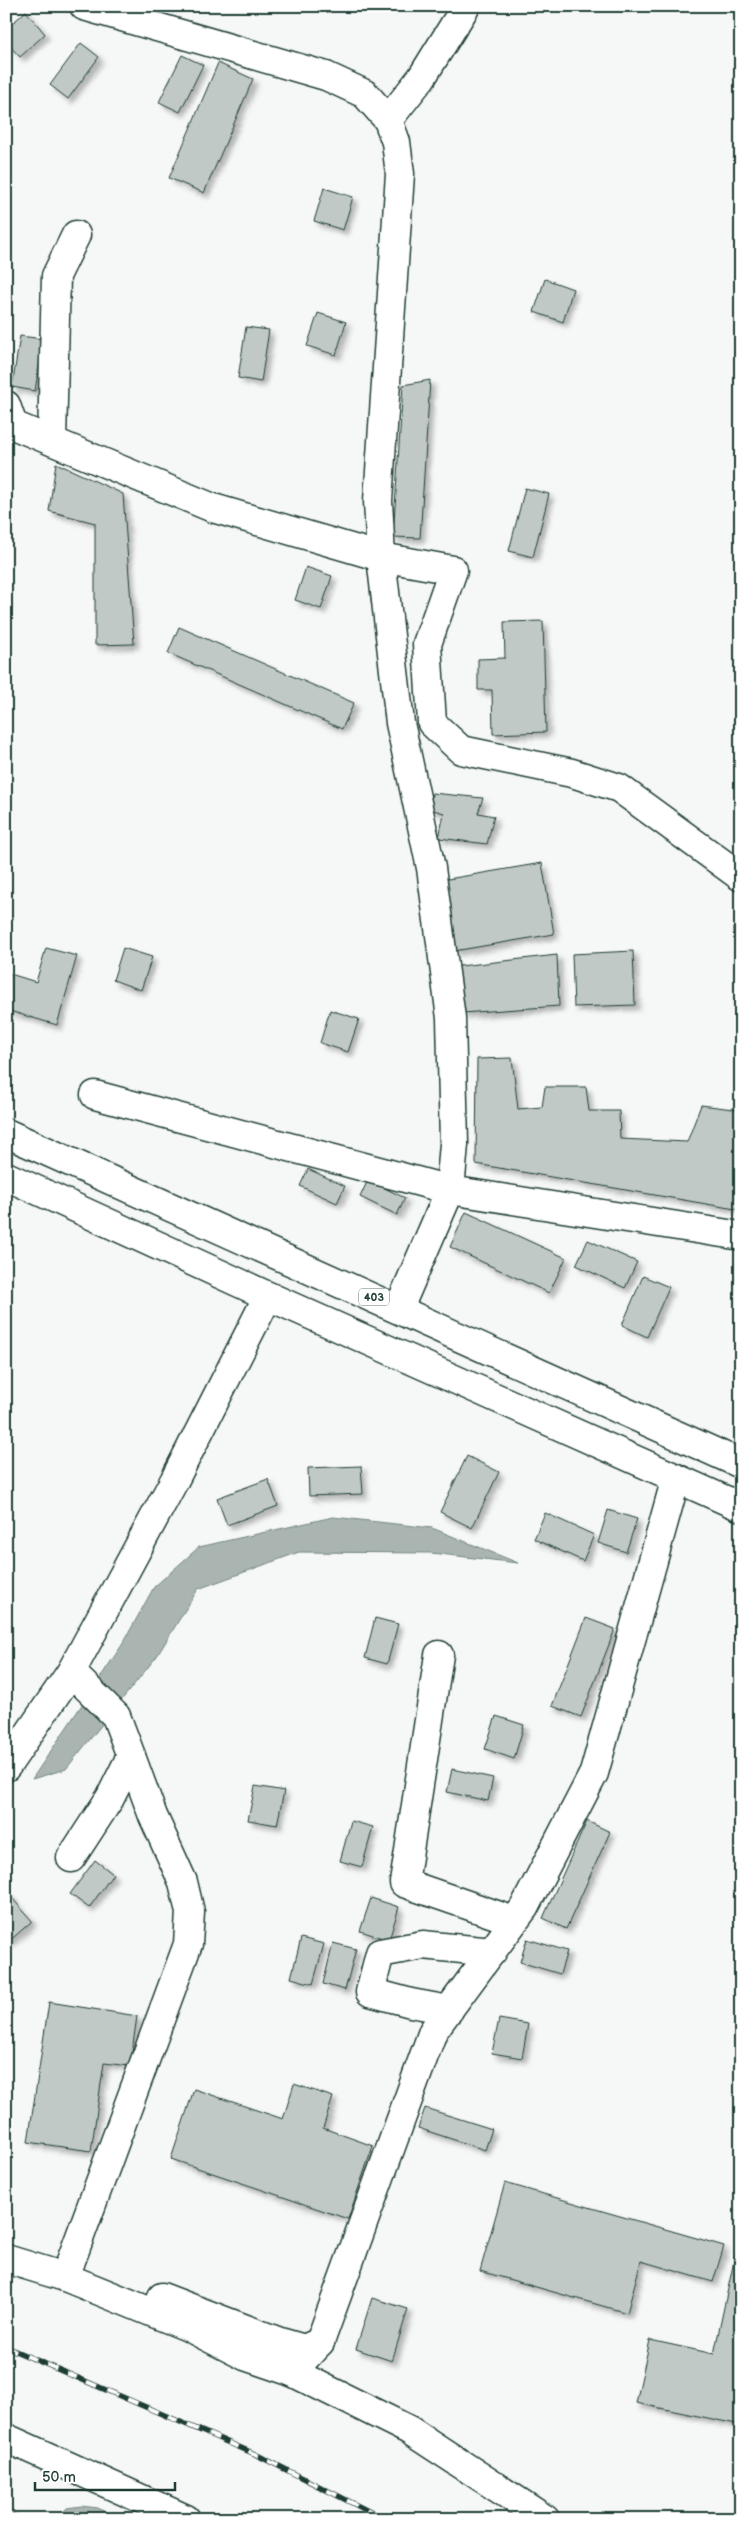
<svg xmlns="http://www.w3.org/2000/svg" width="747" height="2525" font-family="'Balsamiq Sans',sans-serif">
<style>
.water{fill:#aab5b1;stroke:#72857f}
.building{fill:#c0c9c6;stroke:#1f3d34;filter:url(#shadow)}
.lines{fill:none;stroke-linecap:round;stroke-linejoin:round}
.minor-casing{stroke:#1f3d34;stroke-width:31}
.highway-casing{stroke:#1f3d34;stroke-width:31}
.minor{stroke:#fff;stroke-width:28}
.highway{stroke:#fff;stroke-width:28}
.rail-casing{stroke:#1f3d34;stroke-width:5.5}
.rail{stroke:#fff;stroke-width:4;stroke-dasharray:11;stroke-linecap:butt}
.labels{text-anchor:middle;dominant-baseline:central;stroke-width:4;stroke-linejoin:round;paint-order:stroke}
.shield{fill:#fff;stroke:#627771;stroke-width:1}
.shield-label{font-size:11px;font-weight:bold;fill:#1f3d34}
</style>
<defs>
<filter id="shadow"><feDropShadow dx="4.5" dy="4.5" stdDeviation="2.5" flood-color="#0004"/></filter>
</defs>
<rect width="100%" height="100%" fill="#f6f7f7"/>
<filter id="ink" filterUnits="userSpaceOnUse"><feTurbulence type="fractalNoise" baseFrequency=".02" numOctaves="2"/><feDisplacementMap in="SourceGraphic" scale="10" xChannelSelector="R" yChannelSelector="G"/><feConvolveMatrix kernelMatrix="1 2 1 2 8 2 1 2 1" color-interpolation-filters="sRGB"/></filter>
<g filter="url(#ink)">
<g class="water">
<path d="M333,1517L432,1528L518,1563L431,1553L299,1552L198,1589L157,1656L66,1769L32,1779L122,1645L154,1587L199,1547Z"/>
<path d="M81,2506L98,2508L118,2519H56L67,2508Z"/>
</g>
<g class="building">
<path d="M26,11L45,34L20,57L6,42V29Z"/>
<path d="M81,43L99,57L68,99L50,85Z"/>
<path d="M182,55L203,65L180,112L159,102Z"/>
<path d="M218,63L253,79L204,193L169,178Z"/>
<path d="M324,188L353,197L343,230L314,221Z"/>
<path d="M545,279L573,289L563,322L534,312Z"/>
<path d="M318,313L346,322L336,355L307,346Z"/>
<path d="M246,327L269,330L261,382L238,378Z"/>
<path d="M20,336L43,339L35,391L12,387Z"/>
<path d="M430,380L420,538L393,537L403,385Z"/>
<path d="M56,463L123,494L134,644L95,645V523L49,511Z"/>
<path d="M525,488L549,494L533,557L509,551Z"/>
<path d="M306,567L332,576L321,609L295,600Z"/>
<path d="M543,621L546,732L493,734L492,690H478V659L505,658L504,622Z"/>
<path d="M179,627L354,703L342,729L168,653Z"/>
<path d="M432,793L483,798L478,813L494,816L487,844L439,838L444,813L430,809Z"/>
<path d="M542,863L554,934L454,951L442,880Z"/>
<path d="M46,948L77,956L57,1025L6,1010L7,973L36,982Z"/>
<path d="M123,948L152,957L141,990L113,980Z"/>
<path d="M633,951L635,1005L574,1007L572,954Z"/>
<path d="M557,955L559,1006L462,1013L451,967Z"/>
<path d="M330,1010L359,1019L348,1052L320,1043Z"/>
<path d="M512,1058L518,1109L542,1107L545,1087H586L589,1111H619L620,1139L687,1142L701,1105L741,1110V1210L476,1164L477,1059Z"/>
<path d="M308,1169L345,1186L337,1203L300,1186Z"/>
<path d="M368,1180L405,1198L397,1215L360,1197Z"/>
<path d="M466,1212L566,1258L549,1293L450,1247Z"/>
<path d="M588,1240L637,1262L625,1288L576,1265Z"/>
<path d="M643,1276L669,1287L647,1337L622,1325Z"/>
<path d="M467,1456L499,1472L472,1528L440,1512Z"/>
<path d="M361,1466L363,1494L309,1496L308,1468Z"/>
<path d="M268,1479L278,1506L227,1525L217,1498Z"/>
<path d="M608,1510L637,1519L626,1552L598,1543Z"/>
<path d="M545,1513L594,1535L583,1561L534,1539Z"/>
<path d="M375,1618L398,1624L387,1664L365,1658Z"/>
<path d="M586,1618L615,1629L581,1717L552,1706Z"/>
<path d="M496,1716L524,1725L514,1759L485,1749Z"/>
<path d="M452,1769L493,1778L488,1801L447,1792Z"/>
<path d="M255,1786L284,1791L277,1825L248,1820Z"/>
<path d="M351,1821L373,1827L362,1867L340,1861Z"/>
<path d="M587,1821L610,1832L566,1929L543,1918Z"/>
<path d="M95,1860L113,1874L89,1908L70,1894Z"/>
<path d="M6,1891L32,1921L6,1944Z"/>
<path d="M371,1898L399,1907L389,1940L360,1931Z"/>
<path d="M301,1938L324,1944L313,1984L291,1978Z"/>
<path d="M527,1939L567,1951L560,1974L520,1962Z"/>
<path d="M333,1943L356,1949L345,1990L323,1984Z"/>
<path d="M49,2002L137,2016L130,2066L104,2063L91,2151L28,2142Z"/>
<path d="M499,2019L528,2024L522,2058L492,2053Z"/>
<path d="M294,2084L333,2097L323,2128L373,2146L348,2219L171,2159L194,2089L283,2119Z"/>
<path d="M425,2108L492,2129L485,2150L418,2128Z"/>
<path d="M505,2183L724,2246L713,2282L641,2261L627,2313L480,2271Z"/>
<path d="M738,2242L741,2243V2425L636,2403L650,2340L714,2354Z"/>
<path d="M372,2298L408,2309L392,2361L356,2349Z"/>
<path d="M10,2513L30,2519H9Z"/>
</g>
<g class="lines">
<defs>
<g id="minor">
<path d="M84,6L326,76L365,94L388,120L396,142L400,174L378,501L381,557L400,723L431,868L451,1018L454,1144L450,1190L399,1308"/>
<path d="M388,120L422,77L466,6"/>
<path d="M6,405L13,425L213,508L381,557L453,570L427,644L432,723L461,750L572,773L619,788L741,877"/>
<path d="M52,441L56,276L76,235"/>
<path d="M95,1095L450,1190L741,1236"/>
<path d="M439,1655L404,1883L514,1921"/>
<path d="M6,1767L71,1672L174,1481L268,1296"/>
<path d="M71,1858L110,1798L131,1756L116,1716L71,1672"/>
<path d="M449,2010L411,2003L370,1992L380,1953L423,1945L492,1952"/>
<path d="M6,2259L65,2277L188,2327L245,2356L292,2372L320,2342L433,2031L524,1908L594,1773L676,1478"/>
<path d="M65,2277L188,1944L190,1912L183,1882L153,1816L131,1756"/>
<path d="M162,2297L280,2342L304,2349L320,2342"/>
<path d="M292,2372L409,2430L545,2519"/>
<path d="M6,2438L186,2519"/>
</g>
<g id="highway">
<path d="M6,1133L741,1464"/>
<path d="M6,1176L268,1296L741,1507"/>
</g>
</defs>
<use href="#minor" class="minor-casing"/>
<use href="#highway" class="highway-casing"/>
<use href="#minor" class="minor"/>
<use href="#highway" class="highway"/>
<defs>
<path id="rail" d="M6,2347L255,2454L384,2519"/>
</defs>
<use href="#rail" class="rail-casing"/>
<use href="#rail" class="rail"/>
</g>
</g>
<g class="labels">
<rect class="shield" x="359" y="1288.5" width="30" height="17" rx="4"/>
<g class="shield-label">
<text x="374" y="1297">403</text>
</g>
</g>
<rect width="747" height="2525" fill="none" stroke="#fff" stroke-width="25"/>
<rect x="12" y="12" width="722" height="2500" fill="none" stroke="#1f3d34" stroke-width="2" filter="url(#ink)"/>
<path d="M35 2482v8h140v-8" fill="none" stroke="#1f3d34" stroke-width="2.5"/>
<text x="42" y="2482" font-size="15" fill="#1f3d34" stroke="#ffffff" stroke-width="4" paint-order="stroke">50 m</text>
</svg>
